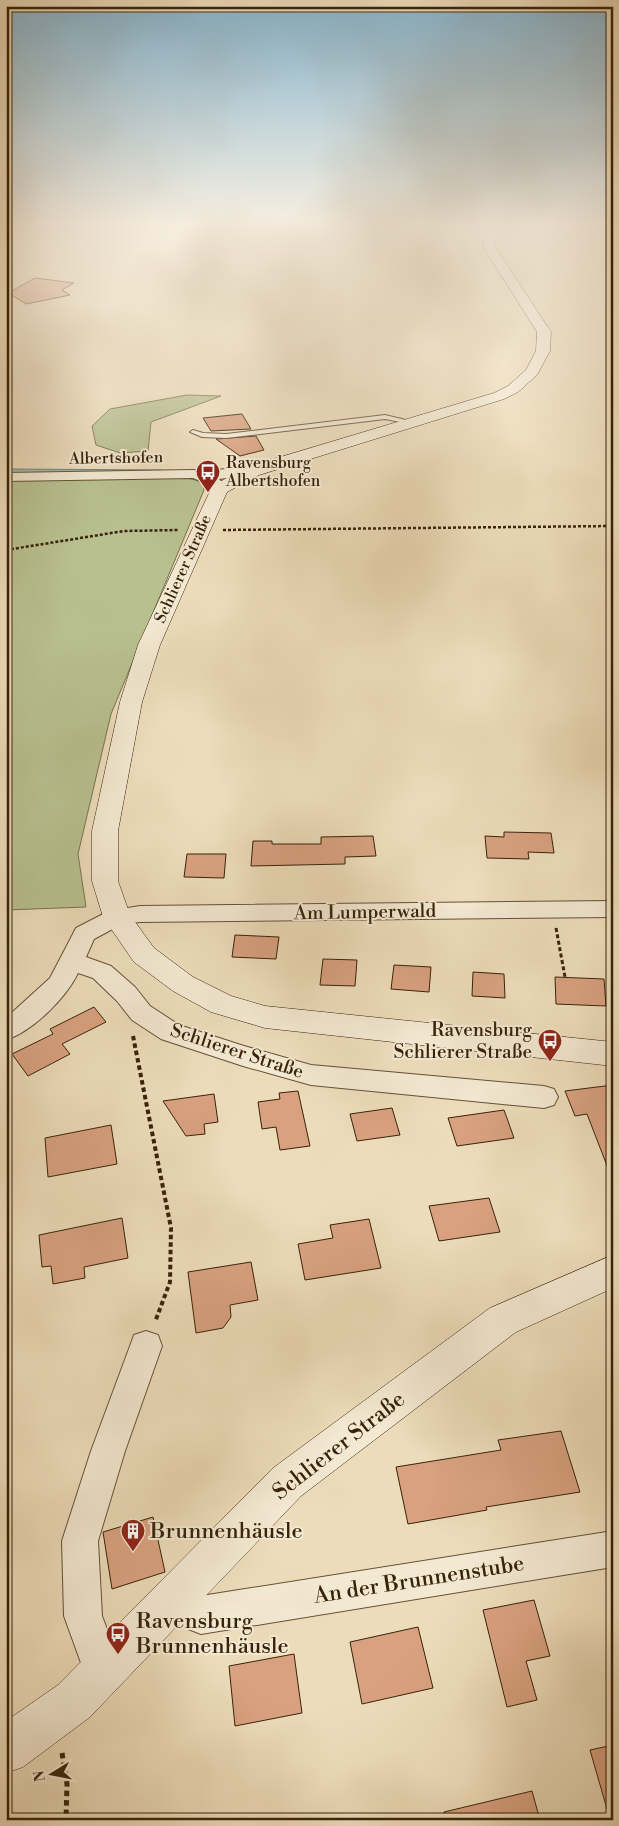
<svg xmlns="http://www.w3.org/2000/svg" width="619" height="1826" font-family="'Libre Bodoni',serif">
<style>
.green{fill:#b8c090;stroke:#78724d}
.water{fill:#99bbb2;stroke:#727e6f}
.building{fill:#d9a180;stroke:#37230a}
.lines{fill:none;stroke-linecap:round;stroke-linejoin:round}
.lane-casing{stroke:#645136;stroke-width:2}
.street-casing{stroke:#645136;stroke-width:2}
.secondary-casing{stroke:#37230a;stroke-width:1}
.path-far3{stroke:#37230a;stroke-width:2.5;stroke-dasharray:3 2;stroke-linecap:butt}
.path-far2{stroke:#37230a;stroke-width:3;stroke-dasharray:4 2.5;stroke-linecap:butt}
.path-far1{stroke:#37230a;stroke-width:4;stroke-dasharray:4.5 3;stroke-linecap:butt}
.path{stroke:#37230a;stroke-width:5;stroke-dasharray:5.5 4;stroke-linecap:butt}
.lane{fill:#f3e8d2;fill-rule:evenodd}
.street{fill:#f3e8d2;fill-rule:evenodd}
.secondary{fill:#f3e8d2;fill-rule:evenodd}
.labels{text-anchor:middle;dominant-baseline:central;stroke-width:4;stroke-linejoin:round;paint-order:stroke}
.far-street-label{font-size:16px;fill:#37230a;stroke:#f3e8d2}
.far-poi-label{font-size:16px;fill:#37230a;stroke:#f3e8d2;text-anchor:start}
.street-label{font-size:19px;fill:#37230a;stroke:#f3e8d2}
.poi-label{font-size:19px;fill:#37230a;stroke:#f3e8d2;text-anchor:end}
.near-street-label{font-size:22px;fill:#37230a;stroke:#f3e8d2}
.near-poi-label{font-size:22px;fill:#37230a;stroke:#f3e8d2;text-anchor:start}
</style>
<rect width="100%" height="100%" fill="#eddcba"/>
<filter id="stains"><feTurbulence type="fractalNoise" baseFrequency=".004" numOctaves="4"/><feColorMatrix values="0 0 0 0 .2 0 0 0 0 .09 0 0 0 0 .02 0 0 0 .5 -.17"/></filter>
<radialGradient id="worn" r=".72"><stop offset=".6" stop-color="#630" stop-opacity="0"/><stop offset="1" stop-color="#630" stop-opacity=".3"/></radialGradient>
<g class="green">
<path d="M187,395L221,396L151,422L148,451L120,453L96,445L92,426L110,409Z"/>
<path d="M184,477L203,482L204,490L111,714L78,854L86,907L6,910V480Z"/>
</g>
<path class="water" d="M6,469L162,470L161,473L6,474Z"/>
<g class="building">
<path d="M35,278L74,283L62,290L70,295L26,304L8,293Z"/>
<path d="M242,414L251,429L211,431L203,418Z"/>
<path d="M256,436L264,450L240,456L216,439Z"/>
<path d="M504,832L551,833L554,853L528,852L529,859L487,858L485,836L504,837Z"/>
<path d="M373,836L376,856L345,857V864L251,866L253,841H272V844H321V837Z"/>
<path d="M187,854H226L224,878L184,877Z"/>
<path d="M235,935L279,937L276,959L232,957Z"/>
<path d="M323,959L357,960L355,986L320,985Z"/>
<path d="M394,965L431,967L429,992L391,989Z"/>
<path d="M473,972L504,974L505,998L472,996Z"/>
<path d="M555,977L604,979L606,1006L556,1004Z"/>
<path d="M94,1007L106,1022L62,1044L70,1054L28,1076L12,1054L53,1034L50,1029Z"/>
<path d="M613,1085V1176H611L587,1114L575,1116L565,1091Z"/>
<path d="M298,1091L310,1146L280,1150L276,1127L262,1129L258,1102L280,1099L279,1093Z"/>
<path d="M214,1094L218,1122L204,1124L205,1134L186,1136L163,1101Z"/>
<path d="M392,1108L400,1135L357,1141L350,1114Z"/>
<path d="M504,1110L514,1138L457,1146L448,1118Z"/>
<path d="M111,1125L117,1164L48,1177L45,1138Z"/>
<path d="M489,1198L500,1232L439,1241L429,1206Z"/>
<path d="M122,1218L128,1258L84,1267L85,1278L53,1284L51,1266L42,1267L39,1235Z"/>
<path d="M369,1219L381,1268L305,1280L298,1244L333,1238L330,1225Z"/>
<path d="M251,1262L258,1300L230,1305L231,1317L223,1328L196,1333L188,1272Z"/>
<path d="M561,1431L580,1492L486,1507L487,1510L408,1524L396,1467L501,1450L498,1440Z"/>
<path d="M153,1517L165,1572L112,1589L103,1532Z"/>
<path d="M534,1600L550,1656L526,1661L537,1700L507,1707L483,1610Z"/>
<path d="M418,1627L433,1688L362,1704L350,1642Z"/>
<path d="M294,1654L302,1713L235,1726L229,1666Z"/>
<path d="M613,1745V1808L607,1809L590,1750Z"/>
<path d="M532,1791L540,1820H445L444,1812Z"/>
</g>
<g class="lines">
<defs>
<path id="lane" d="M385,415L414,422L411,424L385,419L226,438L202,437L190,432L193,430L203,433L226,434Z"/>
<g id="street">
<path d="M253,467L258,468L260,471L258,474L219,479L228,489L220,494C211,491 205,482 193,478L6,481V473L193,470L202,471Z"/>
<path d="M613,901V917L140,922L122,924L94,939L86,957L111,966L135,987L150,1006L179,1025L244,1046L311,1065L544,1086L554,1089L558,1097L554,1105L544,1108L311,1085L243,1066L161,1039L132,1020L117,1001L93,978L78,973C66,998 33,1031 6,1040V1018L50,978L76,928L109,911L140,906Z"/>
<path d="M146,1331L158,1335L162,1346L125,1451L98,1541L102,1616L123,1671L117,1685L103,1691L89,1685L64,1616L62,1541L91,1451L130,1346L134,1335Z"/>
<path d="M613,1531V1567L201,1634L155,1616L149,1603L155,1590L168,1584L201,1596Z"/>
</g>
<g id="secondary">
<path d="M497,223H509L498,233L494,245L551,332L550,351L537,375L518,392L504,399L259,475L227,492L160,645L142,702L118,831V881L130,915L154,948L193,977L231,996L265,1006L613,1042V1066L265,1028L211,1012L173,991L134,962L103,917L92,881V831L120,702L138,645L211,489L214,485L247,467L494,393L508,386L526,370L536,351L537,332L482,245L487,232Z"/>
<path d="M613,1255V1288L516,1332L301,1496L90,1717L23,1767L6,1773V1721L58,1685L273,1468L490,1308Z"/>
</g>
</defs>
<use href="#lane" class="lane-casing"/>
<use href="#street" class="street-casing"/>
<use href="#secondary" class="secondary-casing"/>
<g class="path-far3">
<path d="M223,530L613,526"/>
<path d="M6,550L124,531L179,530"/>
</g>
<path class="path-far2" d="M556,928L565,977"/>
<path class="path-far1" d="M133,1036L171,1228L170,1282L155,1322"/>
<path class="path" d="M62,1753L67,1784L66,1820"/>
<use href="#lane" class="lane"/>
<use href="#street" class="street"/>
<use href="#secondary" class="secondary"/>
</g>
<linearGradient id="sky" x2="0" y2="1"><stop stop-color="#88b7d2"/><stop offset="0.47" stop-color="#f7efe0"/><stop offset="1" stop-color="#f7efe0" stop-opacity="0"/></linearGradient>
<rect width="619" height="478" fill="url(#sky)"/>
<defs>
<symbol id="bus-pin" viewBox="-11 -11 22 30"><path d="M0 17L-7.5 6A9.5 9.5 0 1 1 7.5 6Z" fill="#8f2418" stroke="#f3e8d2"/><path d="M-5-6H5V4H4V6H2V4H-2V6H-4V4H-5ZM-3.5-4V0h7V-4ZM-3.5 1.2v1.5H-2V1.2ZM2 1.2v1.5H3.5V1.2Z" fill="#fff"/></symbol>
<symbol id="building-pin" viewBox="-11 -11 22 30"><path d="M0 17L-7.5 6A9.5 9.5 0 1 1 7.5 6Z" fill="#8f2418" stroke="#f3e8d2"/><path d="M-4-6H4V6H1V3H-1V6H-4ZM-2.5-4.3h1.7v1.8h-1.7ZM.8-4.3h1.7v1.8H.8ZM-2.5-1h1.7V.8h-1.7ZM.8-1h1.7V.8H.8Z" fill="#fff"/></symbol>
</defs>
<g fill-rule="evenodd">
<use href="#bus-pin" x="194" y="458" width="28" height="38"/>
<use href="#bus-pin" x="536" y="1027" width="28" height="38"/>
<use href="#building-pin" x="119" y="1517" width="28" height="38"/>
<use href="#bus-pin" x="104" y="1620" width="28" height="38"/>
</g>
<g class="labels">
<g class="far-street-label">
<text transform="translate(116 458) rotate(-1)">Albertshofen</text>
<text transform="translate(183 569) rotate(-66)">Schlierer Straße</text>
</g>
<g class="far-poi-label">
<text x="226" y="463">Ravensburg<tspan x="226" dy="18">Albertshofen</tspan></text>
</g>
<g class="street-label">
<text transform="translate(365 912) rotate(-1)">Am Lumperwald</text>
<text transform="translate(237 1051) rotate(18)">Schlierer Straße</text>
</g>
<g class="poi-label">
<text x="532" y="1030">Ravensburg<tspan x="532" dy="22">Schlierer Straße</tspan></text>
</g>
<g class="near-street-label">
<text transform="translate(339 1446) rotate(-38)">Schlierer Straße</text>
<text transform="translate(419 1580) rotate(-9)">An der Brunnenstube</text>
</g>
<g class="near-poi-label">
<text x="150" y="1531">Brunnenhäusle</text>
<text x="136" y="1621">Ravensburg<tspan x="136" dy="25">Brunnenhäusle</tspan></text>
</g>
</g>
<rect width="619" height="1826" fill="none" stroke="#eddcba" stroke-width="25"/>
<rect x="8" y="8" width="604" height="1811" fill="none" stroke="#37230a" stroke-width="2.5"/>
<rect x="12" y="12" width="594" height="1801" fill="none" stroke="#37230a"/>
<g transform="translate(52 1774) rotate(260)" stroke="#f3e8d2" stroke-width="4" paint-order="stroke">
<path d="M0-4L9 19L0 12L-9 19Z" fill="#37230a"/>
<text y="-8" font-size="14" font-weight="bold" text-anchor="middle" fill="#37230a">N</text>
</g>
<rect width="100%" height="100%" filter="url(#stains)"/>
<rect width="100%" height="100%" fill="url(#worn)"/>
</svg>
